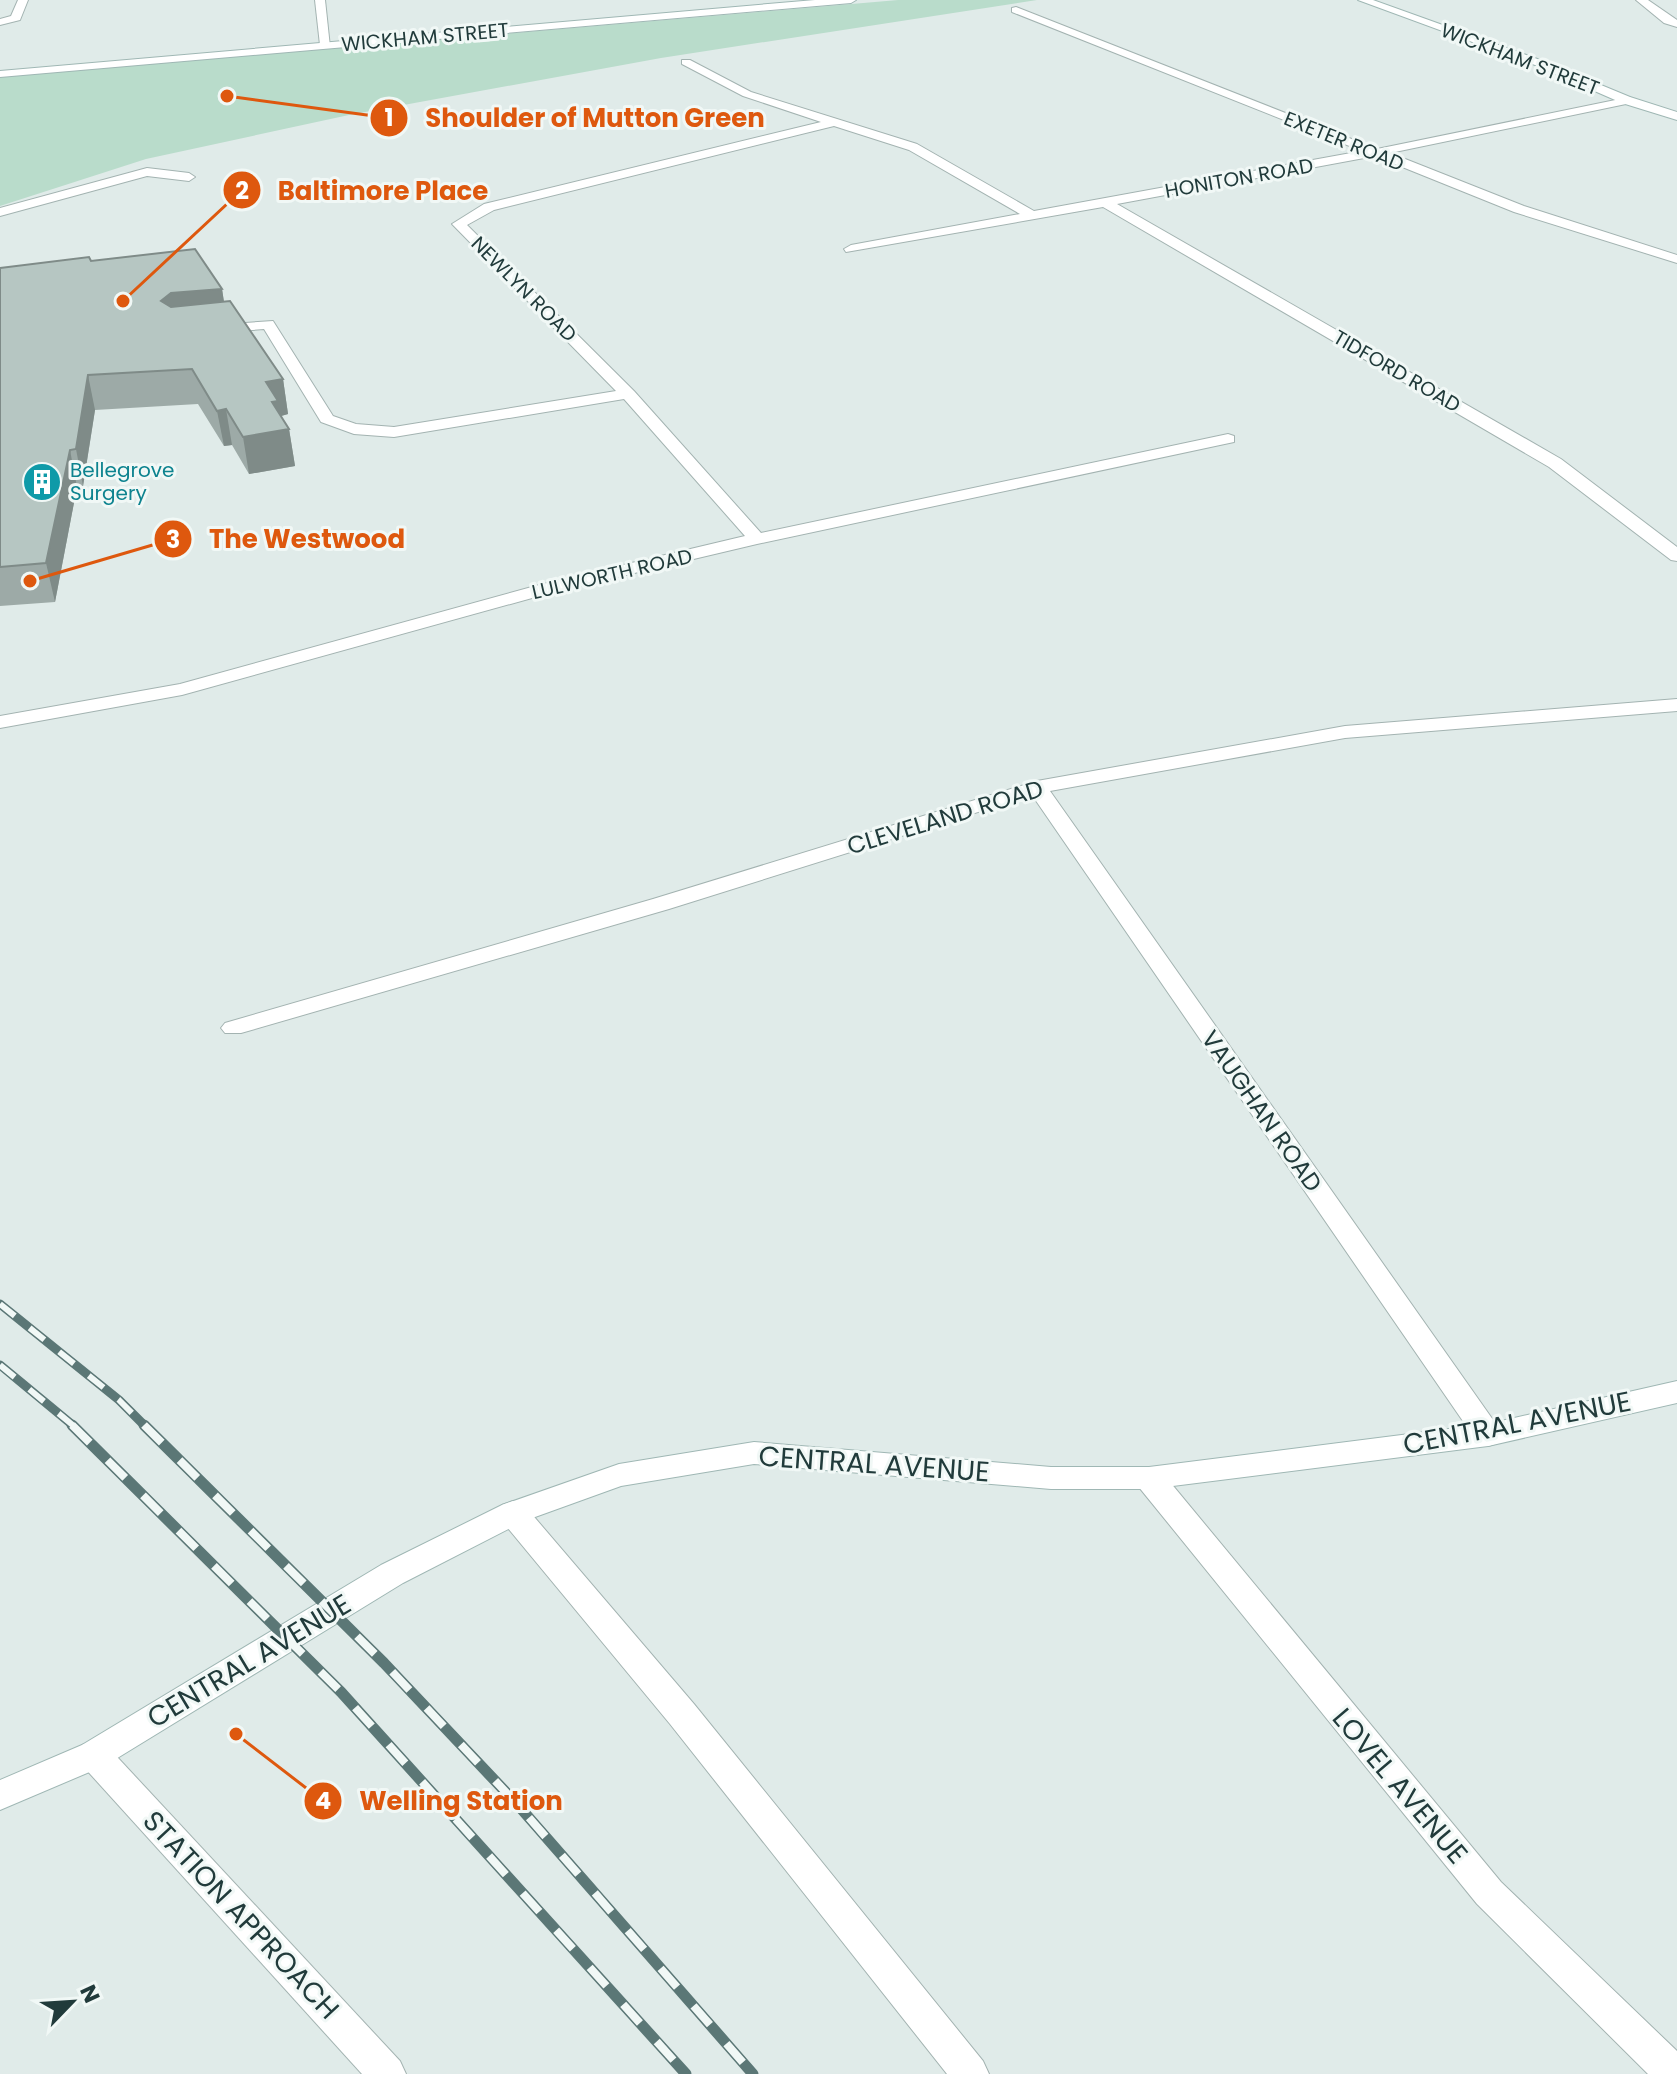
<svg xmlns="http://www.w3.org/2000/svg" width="1677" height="2074" font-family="Poppins,sans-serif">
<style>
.green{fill:#b9dccb}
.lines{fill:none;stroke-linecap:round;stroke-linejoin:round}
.street-casing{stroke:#a3b3b1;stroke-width:2}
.secondary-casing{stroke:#9fb7b4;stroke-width:2}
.street{fill:#fff;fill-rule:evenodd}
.secondary{fill:#fff;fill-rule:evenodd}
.rail-far1-casing{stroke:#5b7776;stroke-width:9}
.rail-casing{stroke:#5b7776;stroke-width:11}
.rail-far1{stroke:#f1f8f6;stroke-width:6;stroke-dasharray:19;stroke-linecap:butt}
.rail{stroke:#f1f8f6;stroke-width:8;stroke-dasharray:25;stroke-linecap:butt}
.wall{fill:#9daaa7}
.shaded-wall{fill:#7f8b88}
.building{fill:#b6c6c2;stroke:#7f8b88;stroke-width:2}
.labels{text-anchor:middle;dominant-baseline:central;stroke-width:6;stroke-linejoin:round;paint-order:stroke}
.far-street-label{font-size:20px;fill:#213b3b;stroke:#f1f8f6}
.far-culture-label{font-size:20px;fill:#0d838f;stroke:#f1f8f6;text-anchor:start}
.street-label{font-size:24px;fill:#213b3b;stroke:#f1f8f6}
.near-street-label{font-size:28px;fill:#213b3b;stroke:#f1f8f6}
.leader{fill:none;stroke:#de580e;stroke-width:3}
.callout-dot{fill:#de580e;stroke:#f1f8f6;stroke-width:3}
.mark-label{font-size:24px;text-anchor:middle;font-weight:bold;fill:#fff}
.callout-label{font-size:26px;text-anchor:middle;font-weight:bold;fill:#de580e;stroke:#f1f8f6;stroke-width:6;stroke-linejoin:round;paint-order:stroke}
</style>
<rect width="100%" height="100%" fill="#e0ebe9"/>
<path class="green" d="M898,0H1037L661,58L349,115L146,159L0,206V77Z"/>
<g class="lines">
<defs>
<g id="street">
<path d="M18,0H28L20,20L0,25V19L11,16Z"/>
<path d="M315,0H325L330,47L320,45Z"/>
<path d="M1636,0H1648L1677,20V27L1664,23Z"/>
<path d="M1016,7L1377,149L1630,97L1632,100L1626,104L1390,153L1524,206L1677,255V263L1514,212L1375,156L1117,204L1561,459L1677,547V561L1671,560L1549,467L1103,207L846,252L844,249L851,245L1020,214L909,150L834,126L494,210L467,225L634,391L761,533L1228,434L1234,436V442L757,544L550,593L182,695L0,728V716L180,684L539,585L745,536L624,399L394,437L354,434L321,422L264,329L216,333L209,329L216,325L273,321L333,416L356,424L394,427L616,391L452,224L484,204L821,122L743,96L682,64V60H690L751,92L917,144L1034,211L1362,151L1012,12V8Z"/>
<path d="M147,168L189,173L195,177L189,181L147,176L0,216V208Z"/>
<path d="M1677,699V711L1345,738L1050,791L1498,1427L1503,1435L1498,1443L1488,1446L1478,1443L1032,795L669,909L241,1033H225L221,1028L225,1023L653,899L1037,781L1345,726Z"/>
<path d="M1149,1467L1160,1470L1501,1882L1677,2051V2074H1648L1477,1904L1138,1486L1134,1478L1138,1470Z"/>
<path d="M513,1501L524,1505L694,1704L983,2061L989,2074H947L670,1724L502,1521L498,1513L502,1505Z"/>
<path d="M94,1741L106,1745L400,2061L406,2074H362L82,1765L77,1755L82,1745Z"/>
</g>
<g id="secondary">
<path d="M815,0H856L851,3L0,77V71Z"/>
<path d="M1358,0H1373L1543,61L1630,97L1677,112V120L1622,103L1535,65Z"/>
<path d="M1677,1381V1403L1488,1446L1149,1489H1051L754,1464L621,1486L524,1521L403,1583L106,1765L0,1810V1780L82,1745L381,1565L502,1505L619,1464L754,1442L1051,1467H1149L1488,1424Z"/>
</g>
</defs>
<use href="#street" class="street-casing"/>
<use href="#secondary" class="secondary-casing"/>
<use href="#street" class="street"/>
<use href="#secondary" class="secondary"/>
<defs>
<g id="rail-far1">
<path d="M0,1304L119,1400L146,1427"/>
<path d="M0,1365L75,1427"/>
</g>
<g id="rail">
<path d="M72,1425L341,1692L686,2074"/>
<path d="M144,1425L384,1663L517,1804L753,2074"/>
</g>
</defs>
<use href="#rail-far1" class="rail-far1-casing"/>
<use href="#rail" class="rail-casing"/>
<use href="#rail-far1" class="rail-far1"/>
<use href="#rail" class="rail"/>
</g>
<path class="wall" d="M91,261L222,289L224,302L283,379L288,414L281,416L289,429L295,466L249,474L232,445L224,446L198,404L95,410L83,486L77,487L55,602L0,606V268Z"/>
<g class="shaded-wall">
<path d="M222,289L227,322L167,335L161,301L171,293Z"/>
<path d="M88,375L95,410L83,486L76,449Z"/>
<path d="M283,379L288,414L281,416L289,429L295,466L249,474L243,437L266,382Z"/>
<path d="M226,409L232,445L224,446L217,411Z"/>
<path d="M70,450L77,487L55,602L46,563Z"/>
</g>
<path class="building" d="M195,249L222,289L171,293L161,301L171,307L230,301L283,379L266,382L278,401L272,402L289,429L243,437L226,409L217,411L192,369L88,375L76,449L70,450L46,563L0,567V268L89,257L91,261Z"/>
<defs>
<symbol id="building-disc" viewBox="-11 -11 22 22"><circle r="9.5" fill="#0f9aa8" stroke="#f1f8f6"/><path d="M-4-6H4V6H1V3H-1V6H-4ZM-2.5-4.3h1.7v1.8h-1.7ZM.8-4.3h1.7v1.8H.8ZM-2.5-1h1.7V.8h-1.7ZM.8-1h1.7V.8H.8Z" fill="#fff"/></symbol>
</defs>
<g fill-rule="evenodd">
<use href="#building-disc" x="20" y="460" width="44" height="44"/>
</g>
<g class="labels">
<g class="far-street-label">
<text transform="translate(425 37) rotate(-5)">WICKHAM STREET</text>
<text transform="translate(1520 59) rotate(21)">WICKHAM STREET</text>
<text transform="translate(1344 141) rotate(22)">EXETER ROAD</text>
<text transform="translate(1239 178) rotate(-10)">HONITON ROAD</text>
<text transform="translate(524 289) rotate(45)">NEWLYN ROAD</text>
<text transform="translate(1397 371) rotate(30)">TIDFORD ROAD</text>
<text transform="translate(612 574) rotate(-13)">LULWORTH ROAD</text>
</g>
<g class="far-culture-label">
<text x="70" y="470">Bellegrove<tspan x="70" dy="23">Surgery</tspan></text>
</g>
<g class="street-label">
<text transform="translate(945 817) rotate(-17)">CLEVELAND ROAD</text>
<text transform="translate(1262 1111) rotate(55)">VAUGHAN ROAD</text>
</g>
<g class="near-street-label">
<text transform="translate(1517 1423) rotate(-11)">CENTRAL AVENUE</text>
<text transform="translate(874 1464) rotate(4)">CENTRAL AVENUE</text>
<text transform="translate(249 1661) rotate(-31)">CENTRAL AVENUE</text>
<text transform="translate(1400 1786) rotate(50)">LOVEL AVENUE</text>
<text transform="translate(241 1915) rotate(47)">STATION APPROACH</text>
</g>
</g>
<path class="leader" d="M227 96L389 118M123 301L242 190M30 581L173 539M236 1734L323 1801"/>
<g class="callout-dot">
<circle cx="227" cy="96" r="8"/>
<circle cx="123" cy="301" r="8"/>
<circle cx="30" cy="581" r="8"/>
<circle cx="236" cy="1734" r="8"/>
<circle cx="389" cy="118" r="20"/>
<circle cx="242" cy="190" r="20"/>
<circle cx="173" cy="539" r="20"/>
<circle cx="323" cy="1801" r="20"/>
</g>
<g class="mark-label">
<text x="389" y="126">1</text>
<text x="242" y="199">2</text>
<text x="173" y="548">3</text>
<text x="323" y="1809">4</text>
</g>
<g class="callout-label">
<text x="595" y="127">Shoulder of Mutton Green</text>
<text x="383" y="200">Baltimore Place</text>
<text x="307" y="548">The Westwood</text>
<text x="461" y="1810">Welling Station</text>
</g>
<g transform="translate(72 2002) rotate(65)" stroke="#f1f8f6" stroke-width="6" paint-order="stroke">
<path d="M0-6L14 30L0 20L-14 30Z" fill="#213b3b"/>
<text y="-12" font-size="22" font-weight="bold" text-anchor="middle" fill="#213b3b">N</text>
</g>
</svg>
